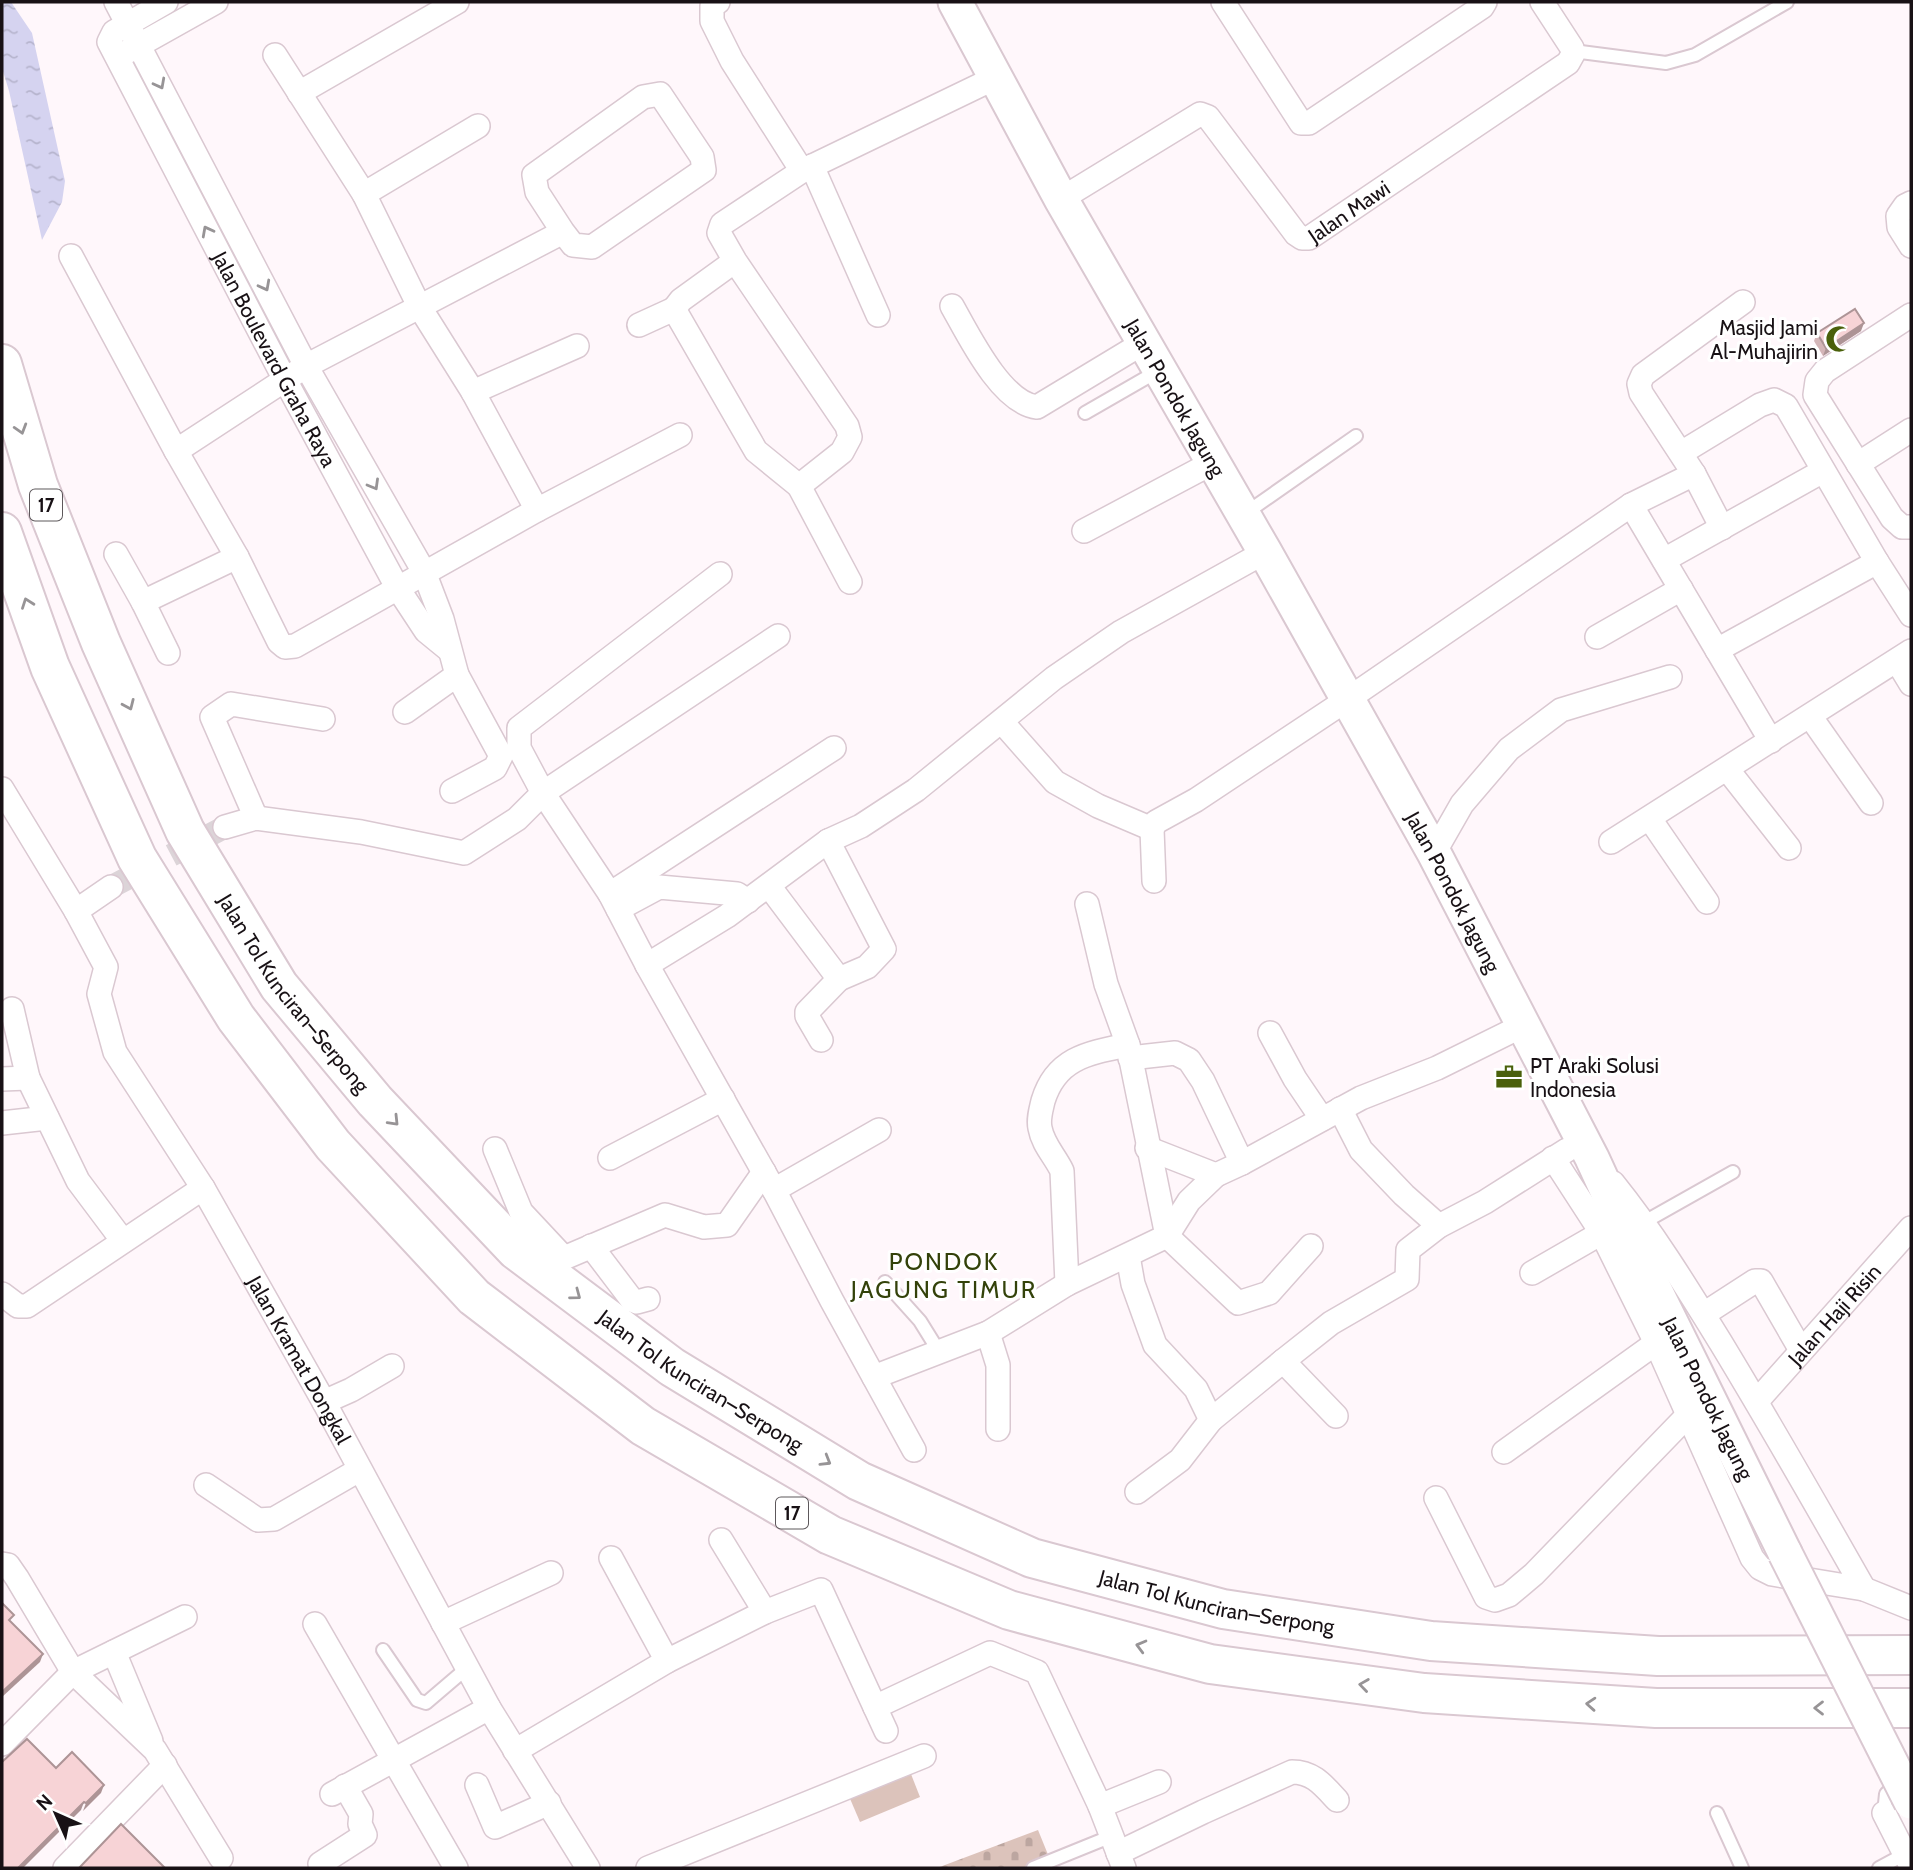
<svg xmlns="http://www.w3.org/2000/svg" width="1913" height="1870" font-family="Cabin,sans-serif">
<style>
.grass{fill:#dcc3bb}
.cemetery{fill:url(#cemetery-stones)}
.water{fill:url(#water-ripples)}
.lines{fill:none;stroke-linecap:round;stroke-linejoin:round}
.street-tunnel{stroke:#dcd4d8;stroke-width:23;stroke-dasharray:23 11;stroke-linecap:butt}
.lane-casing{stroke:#dac8d1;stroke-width:16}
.street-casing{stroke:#dac8d1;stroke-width:26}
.secondary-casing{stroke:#dac8d1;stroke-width:37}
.highway-casing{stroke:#dac8d1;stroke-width:42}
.lane{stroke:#fff;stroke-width:12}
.street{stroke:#fff;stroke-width:23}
.secondary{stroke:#fff;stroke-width:33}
.highway{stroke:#fff;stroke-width:38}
.secondary-bridge-casing{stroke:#dac8d1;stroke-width:37;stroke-linecap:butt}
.secondary-bridge{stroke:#fff;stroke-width:33}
.wall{fill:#d4b5b8}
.shaded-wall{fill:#ad9496}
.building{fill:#f7d3d6;stroke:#ad9496;stroke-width:2}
.oneway{stroke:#979496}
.labels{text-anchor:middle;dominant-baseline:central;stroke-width:6;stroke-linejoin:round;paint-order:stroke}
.shield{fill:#fff;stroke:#5d585b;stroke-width:2}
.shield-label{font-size:19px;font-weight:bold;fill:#181115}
.street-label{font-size:21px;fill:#181115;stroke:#fff}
.poi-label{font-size:21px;fill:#181115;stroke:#fff;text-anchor:end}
.quarter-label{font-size:24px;letter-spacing:2px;fill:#33420a;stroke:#fff}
</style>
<defs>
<pattern id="cemetery-stones" width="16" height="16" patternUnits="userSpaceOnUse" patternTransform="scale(1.75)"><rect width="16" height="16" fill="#dcc3bb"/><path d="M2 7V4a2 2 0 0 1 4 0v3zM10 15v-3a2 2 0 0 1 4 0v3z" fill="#bca6a0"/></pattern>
<pattern id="water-ripples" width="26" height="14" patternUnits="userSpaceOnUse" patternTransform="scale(1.75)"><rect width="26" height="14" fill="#d5d3f0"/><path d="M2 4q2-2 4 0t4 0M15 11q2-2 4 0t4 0" fill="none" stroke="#b6b4cd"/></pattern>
</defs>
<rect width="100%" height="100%" fill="#fff7fb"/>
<path class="grass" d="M909,1769L920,1797L860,1822L848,1794Z"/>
<path class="cemetery" d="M1038,1830L1049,1857L1023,1868H937Z"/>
<path class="water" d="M2,2H11L32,33L65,181L62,202L42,240L9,91L2,68Z"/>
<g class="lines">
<path class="street-tunnel" d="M111,887L225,827"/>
<defs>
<g id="lane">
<path d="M1573,51L1666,63L1695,55L1787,2"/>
<path d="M1085,413L1158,371"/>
<path d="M1243,515L1356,436"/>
<path d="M1639,1225L1733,1172"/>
<path d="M885,1282L920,1321L938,1350"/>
<path d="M383,1650L417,1700L426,1703L467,1668"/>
<path d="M1717,1813L1742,1868"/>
<path d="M1884,1813L1886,1794L1894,1786H1900"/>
<path d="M1033,1868L1112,1836"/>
<path d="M1879,1868L1905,1854"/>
</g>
<g id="street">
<path d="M116,2L306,366L424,572L442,619L457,675L501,756L495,768L452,791"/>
<path id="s1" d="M166,2L114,32L109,42L284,378L397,587L426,631L448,649"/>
<path d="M718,2L712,6V21L732,61L802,171"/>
<path d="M1223,2L1301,123H1309L1482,7L1485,2"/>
<path d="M125,53L216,2"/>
<path d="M275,55L364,194L419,306L473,392L537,510"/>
<path d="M299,93L457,2"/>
<path d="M812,166L878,315"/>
<path d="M364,194L478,126"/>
<path id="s2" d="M1061,199L1200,114L1208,117L1296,234L1302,238H1309L1568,63L1573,54L1572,48L1542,2"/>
<path d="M1911,203L1905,206L1898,216L1899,227L1911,246"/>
<path d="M71,256L176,451L237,557L279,642L285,647L295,646L537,510L680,435"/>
<path d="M735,261L681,300L674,309L756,451L799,486L842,452L850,437L847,426L735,261L719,233L722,224L802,171L997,77"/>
<path d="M952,306C968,334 1001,403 1037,407L1143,343"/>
<path d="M1911,315L1825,371L1817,381L1815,395L1892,518L1902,527H1911"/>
<path d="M639,325L674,309"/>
<path d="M473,392L577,346"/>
<path d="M176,451L306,366L563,232L537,192L534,175L643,97L660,94L702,157L704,170L592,247L573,245L563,232"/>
<path d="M1681,453L1760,405L1774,400L1786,406L1877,562L1911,615"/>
<path d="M1858,464L1911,430"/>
<path d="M799,486L850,582"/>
<path d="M1631,505L1771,741"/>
<path d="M1722,528L1694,474L1641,393L1639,384L1643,375L1743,302"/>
<path d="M1084,531L1212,463"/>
<path d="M116,554L143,602L168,653"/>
<path d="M1664,560L1823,471"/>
<path d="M720,574L519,728V748L543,793L610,894L647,965L774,1190L832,1301L914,1450"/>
<path d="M143,602L237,557"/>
<path d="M1597,637L1681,589"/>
<path d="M1717,650L1877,562"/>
<path d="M1897,661L1911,684"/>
<path d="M405,712L457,675"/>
<path d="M1810,716L1871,803"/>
<path d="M1002,722L1055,782L1098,806L1152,829"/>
<path d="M1727,769L1789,848"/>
<path d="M2,789L76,911"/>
<path d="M256,818L212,717L231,704L323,719"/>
<path d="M1650,819L1707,902"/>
<path d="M225,827L256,818L361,832L464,853L517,819L543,793L778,636"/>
<path d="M1611,842L1911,651"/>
<path d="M1434,853L1462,804L1509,749L1561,710L1670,677"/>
<path d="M1154,881L1152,829L1156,822L1196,800L1348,699L1631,505L1694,474"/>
<path d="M769,886L839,979L867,967L884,949L828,841"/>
<path id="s3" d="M111,887L76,911L106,967L99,994L115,1052L203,1188L324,1402L489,1708L588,1868"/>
<path d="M610,894L834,748"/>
<path d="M1087,904L1106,984L1128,1045L1167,1236L1238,1303L1269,1293L1311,1246"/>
<path d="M618,909L659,887L737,894L748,901"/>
<path d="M647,965L727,916L828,841L861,826L916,790L1054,678L1121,632L1265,552"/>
<path d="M12,1009L28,1078L78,1181L123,1241"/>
<path d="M1270,1033L1295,1079L1322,1119"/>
<path d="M821,1040L807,1016V1012L839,979"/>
<path d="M1130,1058L1175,1053L1189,1060L1203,1081L1242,1163"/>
<path d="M2,1079L28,1078"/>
<path d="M1340,1109L1361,1150L1404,1195L1439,1226"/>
<path d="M2,1123L47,1118"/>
<path d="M1147,1148L1216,1175"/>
<path d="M495,1149L521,1212L564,1258L665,1215L704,1227L727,1225L764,1172"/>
<path d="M610,1158L723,1099"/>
<path d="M1553,1158L1601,1232L1656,1343L1752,1558L1760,1568L1772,1574L1864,1589C1817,1506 1770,1424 1721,1343C1687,1288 1654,1234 1613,1183"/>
<path d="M774,1190L879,1130"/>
<path d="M591,1246L632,1300L637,1302L648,1299"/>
<path d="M1128,1256L1133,1284L1155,1345L1196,1389L1211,1420"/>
<path d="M1532,1273L1591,1239L1611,1225"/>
<path d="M1067,1284L1062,1171C1055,1156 1043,1145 1040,1128C1038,1119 1041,1110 1043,1101C1056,1058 1088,1053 1128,1045"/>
<path d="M2,1294L18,1306H27L203,1188"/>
<path d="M1704,1314L1755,1281H1761L1798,1345"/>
<path d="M988,1333L998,1365V1429"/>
<path d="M1283,1361L1336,1416"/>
<path d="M874,1377L988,1333L1067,1284L1167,1236L1189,1201L1216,1175L1242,1163L1361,1098L1437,1068L1522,1026"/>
<path id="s4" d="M1757,1401L1911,1228"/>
<path d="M324,1402L351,1390L392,1366"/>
<path d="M1504,1452L1656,1343"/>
<path d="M206,1485L258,1520L274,1519L359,1470"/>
<path d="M1137,1492L1180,1460L1211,1420L1283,1361L1331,1323L1407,1279L1408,1250L1439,1226L1485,1202L1567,1150"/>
<path d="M1436,1498L1486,1597L1495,1600L1509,1595L1534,1574L1689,1414"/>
<path d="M721,1540L765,1612"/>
<path d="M611,1558L667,1661"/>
<path d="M2,1564L8,1565L17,1578L73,1672L155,1750L221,1858"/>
<path d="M1864,1589L1911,1608"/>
<path d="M443,1623L551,1573"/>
<path d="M315,1624L456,1868"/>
<path d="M114,1652L151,1741"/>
<path d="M875,1707L990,1653L1037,1672L1100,1806L1124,1868"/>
<path d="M2,1744L73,1672L185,1617"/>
<path d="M515,1751L667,1661L765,1612L821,1590L886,1731"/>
<path d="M477,1785L495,1827L549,1803"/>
<path d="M332,1794L489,1708"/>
<path d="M1100,1806L1159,1782"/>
<path d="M1884,1813L1911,1866"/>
<path d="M1118,1853L1203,1812L1292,1772C1313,1772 1323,1785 1337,1800"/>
<path d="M65,1868L165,1765"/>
<path d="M322,1868L320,1864L365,1835L360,1824L361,1814L345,1786"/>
<path d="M648,1868L924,1756"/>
</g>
<g id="secondary">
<path id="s5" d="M955,2L1061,199L1265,552L1434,853L1592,1158L1620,1219L1785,1553"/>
</g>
<g id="highway">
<path id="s6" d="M2,364L38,485L101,643L185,831L279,986L375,1101L516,1250L672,1367L859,1481L1032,1558L1223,1609L1431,1641L1658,1656L1911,1655"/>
<path d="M2,532L50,667L137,858L236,1018L333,1145L474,1297L643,1426L830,1535L1009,1610L1210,1664L1424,1693L1656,1708H1911"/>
</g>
</defs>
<use href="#lane" class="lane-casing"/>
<use href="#street" class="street-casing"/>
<use href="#secondary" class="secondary-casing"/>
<use href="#highway" class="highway-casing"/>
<use href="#lane" class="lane"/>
<use href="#street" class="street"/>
<use href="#secondary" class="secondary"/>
<use href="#highway" class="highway"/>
<defs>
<path id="secondary-bridge" d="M1785,1553L1911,1802"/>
</defs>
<use href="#secondary-bridge" class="secondary-bridge-casing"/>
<use href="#secondary-bridge" class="secondary-bridge"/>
</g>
<path class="wall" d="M1861,331L1823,356L1814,341L1817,333Z"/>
<g class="shaded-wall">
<path d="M1864,323L1861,331L1823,356L1826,348Z"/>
<path d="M43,1654L40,1662L2,1697V1692Z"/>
<path d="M104,1785L101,1793L83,1811L86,1803Z"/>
<path d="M84,1802L81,1810L23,1868H18Z"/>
</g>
<g class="building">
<path d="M1855,309L1864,323L1826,348L1817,333Z"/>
<path d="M2,1603L14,1615L9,1620L43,1654L2,1692Z"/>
<path d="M27,1739L56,1768L72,1752L104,1785L86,1803L84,1802L18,1868H2V1762Z"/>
<path d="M121,1824L165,1868H79Z"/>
</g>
<defs><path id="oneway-chevron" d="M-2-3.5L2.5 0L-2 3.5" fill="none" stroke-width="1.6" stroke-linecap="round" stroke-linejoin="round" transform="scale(1.75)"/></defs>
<g class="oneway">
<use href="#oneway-chevron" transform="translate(160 84) rotate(62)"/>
<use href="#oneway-chevron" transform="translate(207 231) rotate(-118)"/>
<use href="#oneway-chevron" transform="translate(265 286) rotate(62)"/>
<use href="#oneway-chevron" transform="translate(21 429) rotate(73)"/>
<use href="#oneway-chevron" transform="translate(374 485) rotate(60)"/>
<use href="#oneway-chevron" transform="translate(27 603) rotate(-110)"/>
<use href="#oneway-chevron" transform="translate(129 705) rotate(66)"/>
<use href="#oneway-chevron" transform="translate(394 1121) rotate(46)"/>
<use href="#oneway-chevron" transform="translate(576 1295) rotate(37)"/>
<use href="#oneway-chevron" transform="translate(826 1461) rotate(31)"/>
<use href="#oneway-chevron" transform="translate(1141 1646) rotate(-165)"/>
<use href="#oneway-chevron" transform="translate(1364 1685) rotate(-172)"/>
<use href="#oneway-chevron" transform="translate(1591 1704) rotate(-176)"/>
<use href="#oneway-chevron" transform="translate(1819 1708) rotate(-180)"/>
</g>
<defs>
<symbol id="mosque-bare" viewBox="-9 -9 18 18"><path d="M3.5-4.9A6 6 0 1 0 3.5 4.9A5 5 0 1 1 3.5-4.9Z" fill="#4a600b" stroke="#fff" stroke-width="2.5" paint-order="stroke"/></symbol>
<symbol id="office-bare" viewBox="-9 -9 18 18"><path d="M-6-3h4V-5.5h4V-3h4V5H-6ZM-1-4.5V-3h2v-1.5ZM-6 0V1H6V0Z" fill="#4a600b" stroke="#fff" stroke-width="2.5" paint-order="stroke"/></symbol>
</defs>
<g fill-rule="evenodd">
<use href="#mosque-bare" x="1820" y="320" width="38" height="38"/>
<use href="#office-bare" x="1490" y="1058" width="38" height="38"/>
</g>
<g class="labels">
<g class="shield">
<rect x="30" y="489.5" width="32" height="31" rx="5"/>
<rect x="776" y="1497.5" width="32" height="31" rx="5"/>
</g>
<g class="shield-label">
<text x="46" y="505">17</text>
<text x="792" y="1513">17</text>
</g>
<g class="street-label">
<text stroke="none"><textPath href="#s2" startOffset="380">Jalan Mawi</textPath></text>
<text stroke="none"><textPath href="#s1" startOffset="429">Jalan Boulevard Graha Raya</textPath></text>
<text stroke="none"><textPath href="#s5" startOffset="453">Jalan Pondok Jagung</textPath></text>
<text stroke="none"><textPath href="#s5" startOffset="1020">Jalan Pondok Jagung</textPath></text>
<text stroke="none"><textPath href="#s6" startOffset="698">Jalan Tol Kunciran–Serpong</textPath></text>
<text stroke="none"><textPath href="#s4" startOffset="116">Jalan Haji Risin</textPath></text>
<text stroke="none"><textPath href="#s3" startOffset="553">Jalan Kramat Dongkal</textPath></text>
<text stroke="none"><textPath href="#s6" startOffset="1265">Jalan Tol Kunciran–Serpong</textPath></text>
<text stroke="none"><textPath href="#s5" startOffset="1587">Jalan Pondok Jagung</textPath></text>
<text stroke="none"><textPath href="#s6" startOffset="1832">Jalan Tol Kunciran–Serpong</textPath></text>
</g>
<g class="poi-label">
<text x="1818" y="327">Masjid Jami<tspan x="1818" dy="24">Al-Muhajirin</tspan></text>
<text x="1530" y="1065" text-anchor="start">PT Araki Solusi<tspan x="1530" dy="24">Indonesia</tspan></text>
</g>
<g class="quarter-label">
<text x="944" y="1261">PONDOK<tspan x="944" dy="28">JAGUNG TIMUR</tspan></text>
</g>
</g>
<rect width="1913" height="1870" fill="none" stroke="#181115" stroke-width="7"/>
<g transform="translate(56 1814) rotate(315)" stroke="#ffffff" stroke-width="5" paint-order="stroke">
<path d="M0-5L12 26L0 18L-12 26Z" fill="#181115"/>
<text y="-10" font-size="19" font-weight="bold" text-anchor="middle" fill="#181115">N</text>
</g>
</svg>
